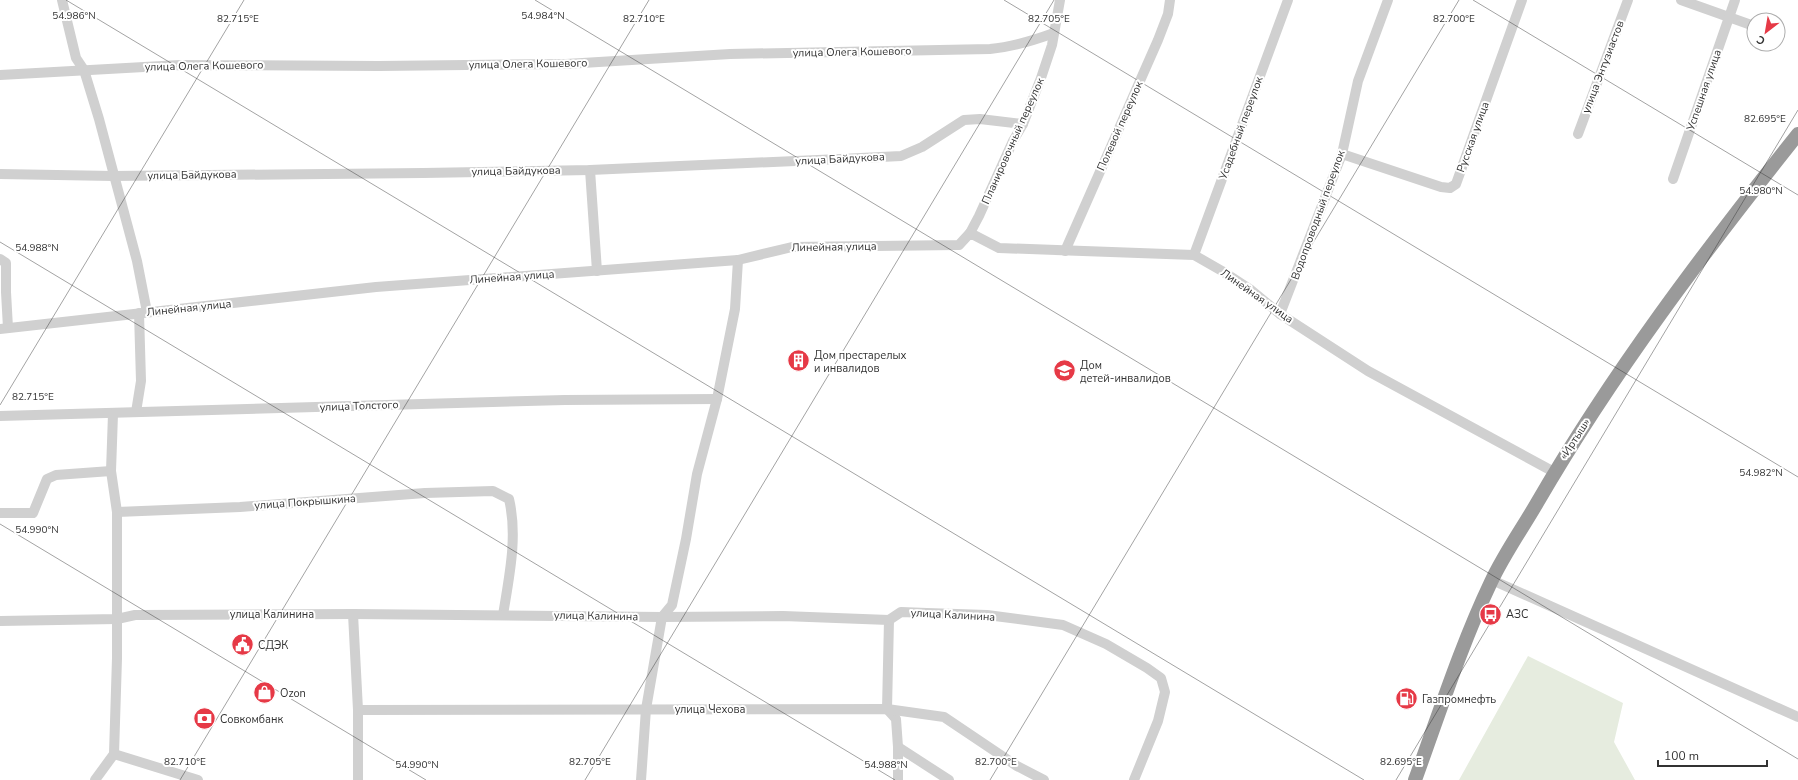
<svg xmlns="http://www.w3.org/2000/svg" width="1798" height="780" font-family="'Nunito Sans',sans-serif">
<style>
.green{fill:#e6ecdf}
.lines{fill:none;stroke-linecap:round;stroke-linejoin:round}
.minor{stroke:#d0d0d0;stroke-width:10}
.highway{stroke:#9a9a9a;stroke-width:14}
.ticks{fill:none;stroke:#333;stroke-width:1;stroke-opacity:0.45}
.labels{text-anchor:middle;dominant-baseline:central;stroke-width:4;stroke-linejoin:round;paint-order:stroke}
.street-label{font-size:11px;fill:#333;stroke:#fff}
.poi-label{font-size:11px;fill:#333;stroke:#fff;text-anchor:start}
.ticks-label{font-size:10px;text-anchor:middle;fill:#333;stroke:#fff;stroke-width:4;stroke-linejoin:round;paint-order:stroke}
</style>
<rect width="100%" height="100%" fill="#fff"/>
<path class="green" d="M1528,656L1623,703L1614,742L1635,780H1459Z"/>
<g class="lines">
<g class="minor">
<path d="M62,0L76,58L84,70L99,119L137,261L147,312"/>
<path d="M1681,0L1754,26"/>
<path d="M0,75L180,65L379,66L566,64L730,54L990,49C1012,47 1032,41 1054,33"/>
<path d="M1578,134L1628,0"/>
<path d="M1342,154L1441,187L1450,188L1456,184L1522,0"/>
<path d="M590,170L597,271"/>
<path d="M0,174L113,176L423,173L590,170L840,159L901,156L922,147L964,120L980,119L1023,124"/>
<path d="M1673,179L1735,0"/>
<path d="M970,233L979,216L1013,141L1023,124L1041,78L1052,45L1060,0"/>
<path d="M1065,251L1158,40L1168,14L1170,0"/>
<path d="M1194,255L1288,0"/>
<path d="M0,259L6,263V292L8,328"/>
<path d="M1280,314L1342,154L1358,81L1388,0"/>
<path d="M0,329L376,287L738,260L792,247L959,245L970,233L999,248L1194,255L1222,271L1251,290L1280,314L1368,371L1554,472"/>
<path d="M136,412L141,381L139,313"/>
<path d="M0,416L565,400L717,399"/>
<path d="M117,512L240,507L425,493L493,491L509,499C518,537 509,577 503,615"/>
<path d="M0,513H33L47,479L56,475L111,471"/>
<path d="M1492,580L1798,717"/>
<path d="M353,614L358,710V780"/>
<path d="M889,620L887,709L896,719L898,747"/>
<path d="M0,621L117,619L135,615L353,614L662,617L783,616L889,620L901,612L927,613L987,615L1063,625L1106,644L1147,668L1161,678L1165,692L1158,721L1134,780"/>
<path d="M358,710L887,709L944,717L1017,766L1044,780"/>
<path d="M114,754L198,780"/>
<path d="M95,780L114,754L117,658V512L111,471L113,414"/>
<path d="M641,780L646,709L662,617L672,605L686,539L697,474L717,399L735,309L738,260"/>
<path d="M898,780V747L949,780"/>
</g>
<path class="highway" d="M1415,780C1439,714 1461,645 1491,582C1504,554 1522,529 1537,503C1613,372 1704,252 1798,134"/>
</g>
<path class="ticks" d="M66,0L1364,780M535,0L1798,759M1004,0L1798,477M1473,0L1798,195M0,242L895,780M0,405L244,0M0,524L426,780M180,780L649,0M585,780L1054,0M990,780L1459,0M1396,780L1798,110"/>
<defs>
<symbol id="building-disc" viewBox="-11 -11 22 22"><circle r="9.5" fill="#e63946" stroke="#fff"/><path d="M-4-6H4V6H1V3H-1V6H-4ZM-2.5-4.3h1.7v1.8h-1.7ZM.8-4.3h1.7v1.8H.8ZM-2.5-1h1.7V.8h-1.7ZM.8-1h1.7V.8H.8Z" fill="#fff"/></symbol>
<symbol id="school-disc" viewBox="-11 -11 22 22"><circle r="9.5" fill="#e63946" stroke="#fff"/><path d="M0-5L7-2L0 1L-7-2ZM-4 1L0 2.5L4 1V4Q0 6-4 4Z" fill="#fff"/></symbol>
<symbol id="bus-disc" viewBox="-11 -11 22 22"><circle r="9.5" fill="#e63946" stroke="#fff"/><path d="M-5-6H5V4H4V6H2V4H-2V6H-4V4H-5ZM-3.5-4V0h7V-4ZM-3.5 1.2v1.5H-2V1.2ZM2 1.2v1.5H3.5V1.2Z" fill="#fff"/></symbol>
<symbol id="civic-disc" viewBox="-11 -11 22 22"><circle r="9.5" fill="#e63946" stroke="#fff"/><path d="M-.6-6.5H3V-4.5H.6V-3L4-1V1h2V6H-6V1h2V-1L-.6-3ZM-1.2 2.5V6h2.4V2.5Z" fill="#fff"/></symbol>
<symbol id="shop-disc" viewBox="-11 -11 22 22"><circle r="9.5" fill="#e63946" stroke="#fff"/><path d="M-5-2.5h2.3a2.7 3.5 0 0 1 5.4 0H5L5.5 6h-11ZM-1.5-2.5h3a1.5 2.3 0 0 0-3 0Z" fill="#fff"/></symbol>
<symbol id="fuel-disc" viewBox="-11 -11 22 22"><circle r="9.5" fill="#e63946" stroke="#fff"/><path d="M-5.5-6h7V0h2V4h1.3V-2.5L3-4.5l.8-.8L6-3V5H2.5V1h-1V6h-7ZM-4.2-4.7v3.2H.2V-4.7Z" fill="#fff"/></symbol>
<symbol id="bank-disc" viewBox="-11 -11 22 22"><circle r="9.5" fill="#e63946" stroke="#fff"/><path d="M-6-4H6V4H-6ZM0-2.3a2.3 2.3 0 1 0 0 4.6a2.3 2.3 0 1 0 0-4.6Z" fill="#fff"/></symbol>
</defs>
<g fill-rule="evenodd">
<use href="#building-disc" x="786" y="348" width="25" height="25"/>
<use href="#school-disc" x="1052" y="358" width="25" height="25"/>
<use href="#bus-disc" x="1478" y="602" width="25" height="25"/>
<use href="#civic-disc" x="230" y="632" width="25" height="25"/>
<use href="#shop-disc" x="252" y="680" width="25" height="25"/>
<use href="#fuel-disc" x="1394" y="686" width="25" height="25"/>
<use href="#bank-disc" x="192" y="706" width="25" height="25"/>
</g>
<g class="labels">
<g class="street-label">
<text transform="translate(852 52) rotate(-1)">улица Олега Кошевого</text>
<text transform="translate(528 64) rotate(-1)">улица Олега Кошевого</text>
<text transform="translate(204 66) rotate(-1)">улица Олега Кошевого</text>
<text transform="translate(1603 67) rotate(-69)">улица Энтузиастов</text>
<text transform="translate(1704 90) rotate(-71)">Успешная улица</text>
<text transform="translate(1120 126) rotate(-66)">Полевой переулок</text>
<text transform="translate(1241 128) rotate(-70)">Усадебный переулок</text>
<text transform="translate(1473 137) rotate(-70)">Русская улица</text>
<text transform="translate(1013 141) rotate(-66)">Планировочный переулок</text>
<text transform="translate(840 159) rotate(-3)">улица Байдукова</text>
<text transform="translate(516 171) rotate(-1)">улица Байдукова</text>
<text transform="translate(192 175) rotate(-1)">улица Байдукова</text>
<text transform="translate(1318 215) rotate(-70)">Водопроводный переулок</text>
<text transform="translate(834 247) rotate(-1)">Линейная улица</text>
<text transform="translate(512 277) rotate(-4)">Линейная улица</text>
<text transform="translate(1257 296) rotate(35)">Линейная улица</text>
<text transform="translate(189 308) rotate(-6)">Линейная улица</text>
<text transform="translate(359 406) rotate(-2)">улица Толстого</text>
<text transform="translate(1575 439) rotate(-57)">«Иртыш»</text>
<text transform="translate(305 502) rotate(-4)">улица Покрышкина</text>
<text x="272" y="614">улица Калинина</text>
<text transform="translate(953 615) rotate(3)">улица Калинина</text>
<text transform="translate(596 616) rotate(1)">улица Калинина</text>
<text x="710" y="709">улица Чехова</text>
</g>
<g class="poi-label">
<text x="814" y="355">Дом престарелых<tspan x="814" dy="13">и инвалидов</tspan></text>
<text x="1080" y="365">Дом<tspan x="1080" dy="13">детей-инвалидов</tspan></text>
<text x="1506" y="614">АЗС</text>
<text x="258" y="645">СДЭК</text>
<text x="280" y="693">Ozon</text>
<text x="1422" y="699">Газпромнефть</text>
<text x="220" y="719">Совкомбанк</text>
</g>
</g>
<g class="ticks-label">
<text x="74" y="19">54.986°N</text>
<text x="543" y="19">54.984°N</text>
<text x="238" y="22">82.715°E</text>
<text x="644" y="22">82.710°E</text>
<text x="1049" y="22">82.705°E</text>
<text x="1454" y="22">82.700°E</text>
<text x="1765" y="122">82.695°E</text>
<text x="1761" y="194">54.980°N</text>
<text x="37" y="251">54.988°N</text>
<text x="33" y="400">82.715°E</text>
<text x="1761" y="476">54.982°N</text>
<text x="37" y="533">54.990°N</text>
<text x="185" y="765">82.710°E</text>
<text x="590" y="765">82.705°E</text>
<text x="996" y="765">82.700°E</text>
<text x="1401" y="765">82.695°E</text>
<text x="417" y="768">54.990°N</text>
<text x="886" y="768">54.988°N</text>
</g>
<g transform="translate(1766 32) rotate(211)"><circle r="19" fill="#ffffff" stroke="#adadad"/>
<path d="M0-3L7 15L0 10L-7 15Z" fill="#e63946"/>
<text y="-6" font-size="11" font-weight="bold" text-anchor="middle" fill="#333333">С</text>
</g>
<path d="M1658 760v6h109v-6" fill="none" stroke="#333333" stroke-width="2"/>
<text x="1664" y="760" font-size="12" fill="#333333" stroke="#ffffff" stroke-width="3" paint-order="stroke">100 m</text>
</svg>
